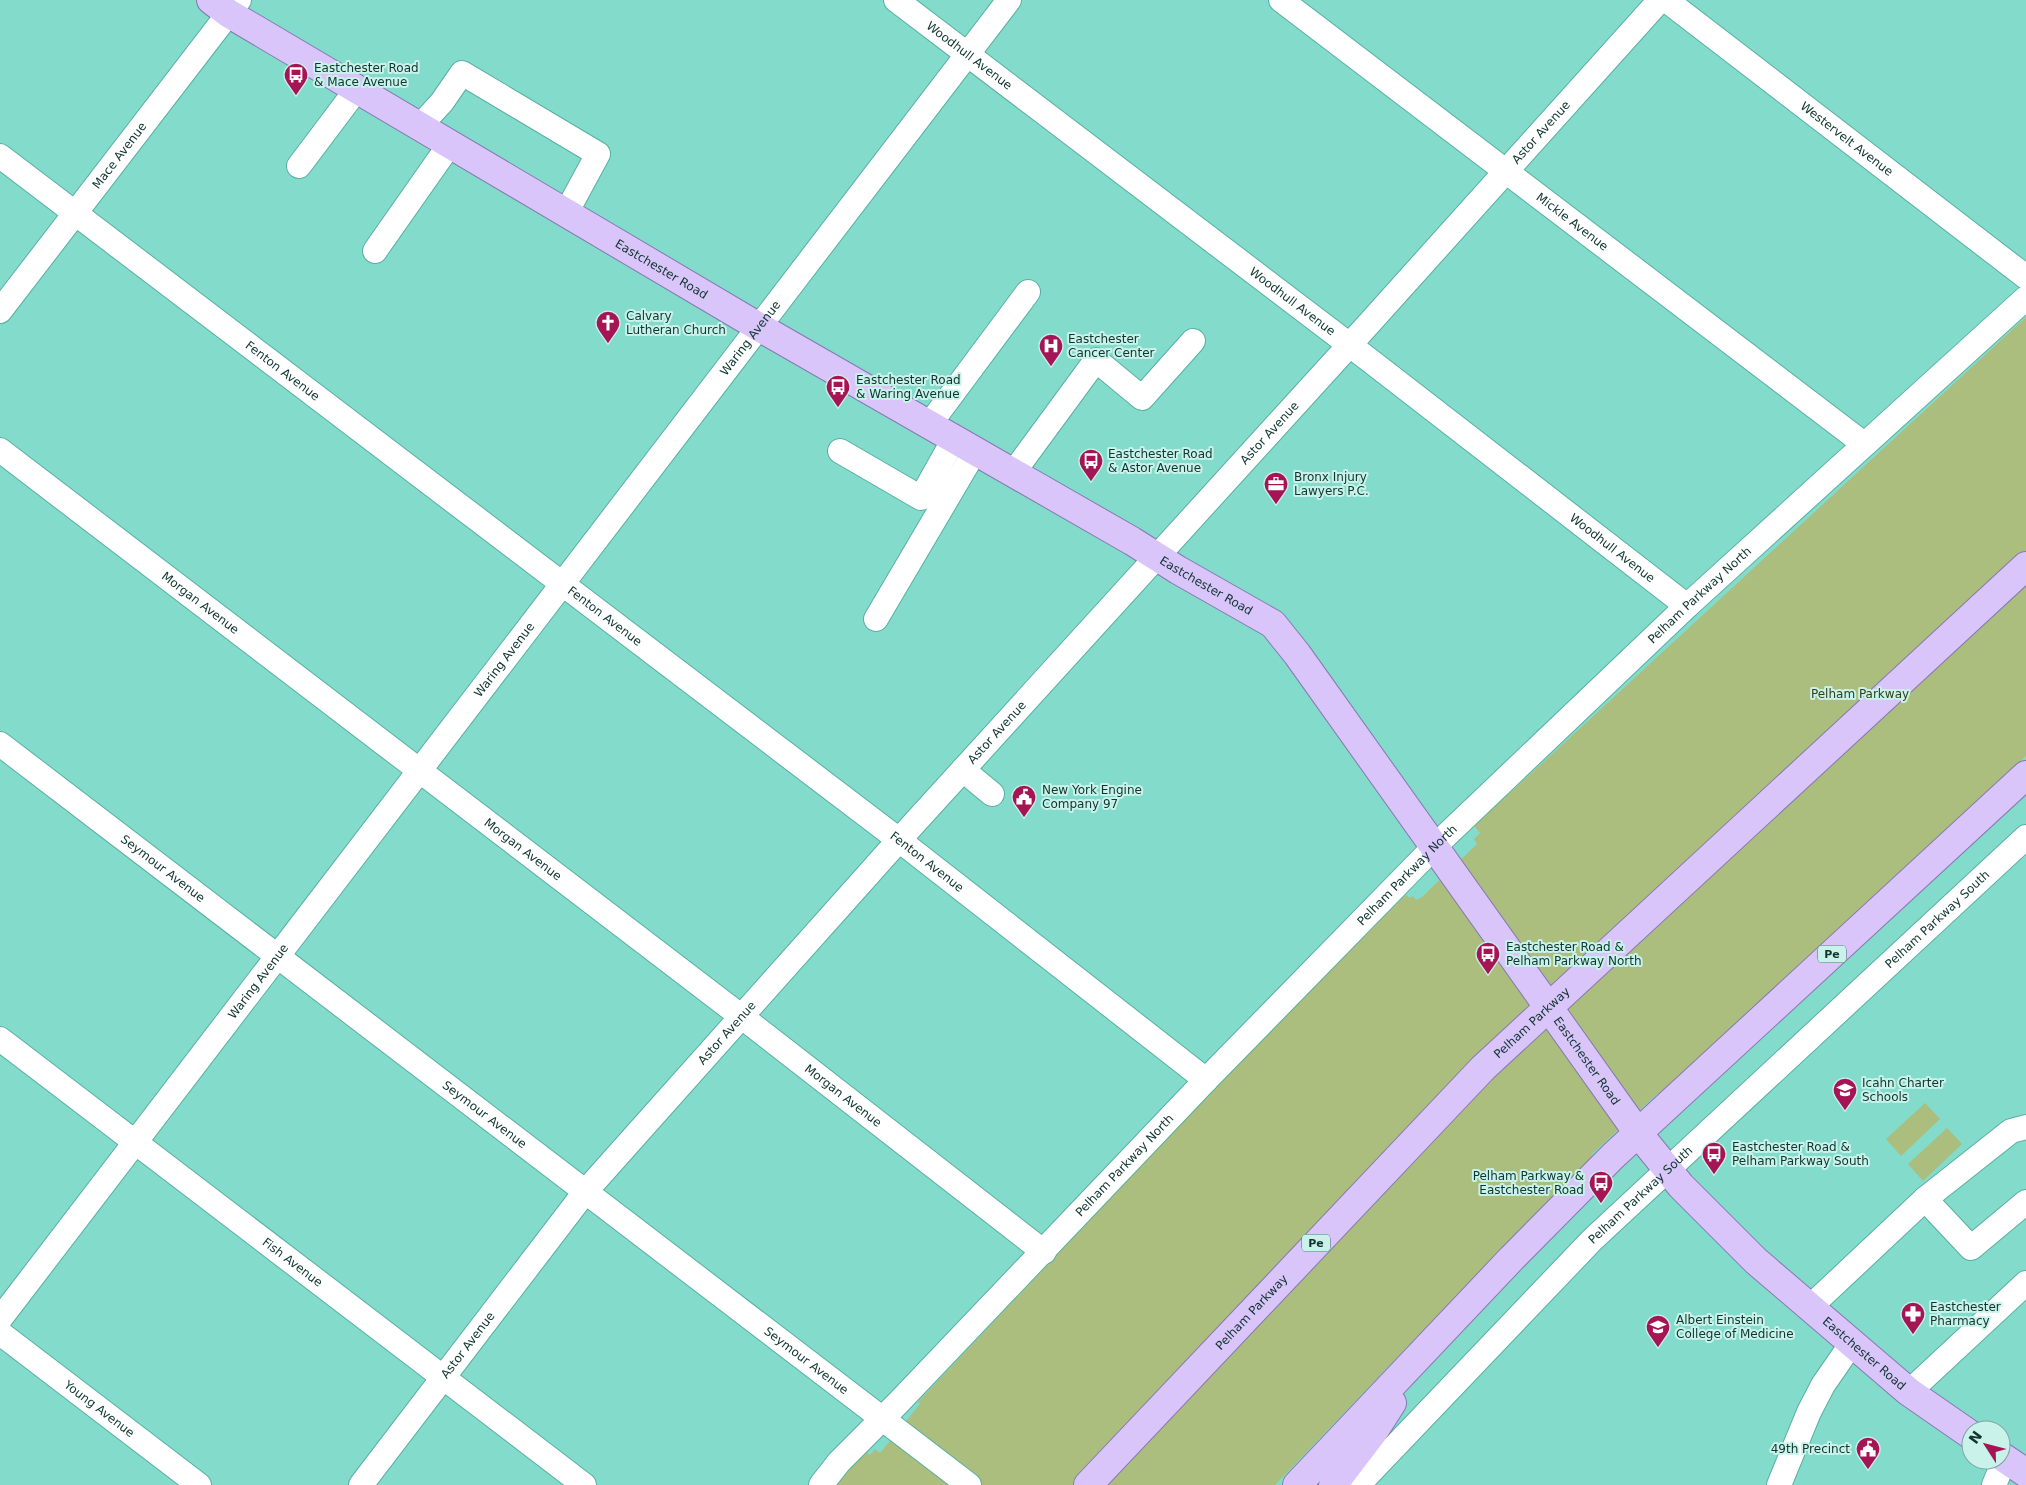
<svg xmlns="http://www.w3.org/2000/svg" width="2026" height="1485" font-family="'DejaVu Sans',sans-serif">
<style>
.green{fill:#abbe7d}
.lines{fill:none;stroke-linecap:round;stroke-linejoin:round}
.minor-casing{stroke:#57b0a2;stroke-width:26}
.major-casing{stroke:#837ab1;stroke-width:30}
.minor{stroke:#fff;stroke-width:24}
.major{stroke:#dac5fa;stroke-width:28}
.labels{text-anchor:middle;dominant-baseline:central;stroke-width:4;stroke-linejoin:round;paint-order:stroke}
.shield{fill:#c9f3ea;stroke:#466e67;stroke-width:1}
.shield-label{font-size:11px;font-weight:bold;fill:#0e352f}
.street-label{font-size:12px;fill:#0e352f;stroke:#c9f3ea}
.poi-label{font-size:12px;fill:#0e352f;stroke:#c9f3ea;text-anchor:start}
.park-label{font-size:12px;fill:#343e17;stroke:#c9f3ea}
</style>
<rect width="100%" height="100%" fill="#83dbcc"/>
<g class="green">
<path d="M2026,317V756L1659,1095L1657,1094L1594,1152L1591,1155L1593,1157L1498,1252L1275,1485H835L866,1452L870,1455L875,1449L880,1453L920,1404L918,1402L1342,953L1406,895L1410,898L1413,896L1416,900L1422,897L1477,844L1474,839L1480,833L1474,826Z"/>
<path d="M1925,1103L1940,1119L1901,1156L1886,1139Z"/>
<path d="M1947,1128L1962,1144L1923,1181L1908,1164Z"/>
</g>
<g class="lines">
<defs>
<g id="minor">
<path id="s1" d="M896,0L1368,359L1687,606"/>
<path id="s2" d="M1281,0L1864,444"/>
<path id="s3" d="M1666,0L2026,277"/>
<path d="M420,126L442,102L462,73L598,154L566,213"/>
<path id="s4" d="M0,156L899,840L1206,1080"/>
<path d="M299,166L357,89"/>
<path d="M375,251L450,144"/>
<path id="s5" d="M0,311L239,0"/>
<path d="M929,425L1028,292"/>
<path id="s6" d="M0,450L742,1017L1044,1252"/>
<path d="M840,451L921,498L954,439"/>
<path d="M1013,473L1096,360L1142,398L1193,341"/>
<path d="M876,619L975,451"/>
<path id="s7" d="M0,744L969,1485"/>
<path d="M963,770L992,794"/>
<path id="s8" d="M0,1039L584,1485"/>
<path d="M1925,1199L1971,1248L2026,1202"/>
<path d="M1810,1307L1925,1199L2011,1131L2026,1127"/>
<path id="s9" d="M0,1319L1009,0"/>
<path id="s10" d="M0,1333L199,1485"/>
<path d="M1909,1392L2026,1283"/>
<path id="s11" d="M361,1485L585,1192L899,840L1365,328L1660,0"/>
<path id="s12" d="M821,1485L839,1462L899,1402L1206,1080L1435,846L1687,606L2026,298"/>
<path id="s13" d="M1358,1485L1592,1240L2026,837"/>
<path d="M1779,1485L1809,1412L1823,1385L1852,1343"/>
<path d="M1994,1485L2005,1459"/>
</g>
<g id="major">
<path id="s14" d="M211,0L228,13L759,327L1132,541L1178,570L1273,624L1297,654L1638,1133L1681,1186L1756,1261L1909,1392L1971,1435"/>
<path d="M2001,1456L2026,1473"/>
<path id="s15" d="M1088,1485L1483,1068L2026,566"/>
<path d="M1297,1485L1512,1258L1613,1156L2026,775"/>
<path d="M1333,1485L1374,1431L1392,1403"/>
</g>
</defs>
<use href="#minor" class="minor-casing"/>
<use href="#major" class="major-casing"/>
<use href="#minor" class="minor"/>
<use href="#major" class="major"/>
</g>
<defs>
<symbol id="bus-pin" viewBox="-11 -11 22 30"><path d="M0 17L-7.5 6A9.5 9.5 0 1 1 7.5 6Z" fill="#a51454" stroke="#c9f3ea"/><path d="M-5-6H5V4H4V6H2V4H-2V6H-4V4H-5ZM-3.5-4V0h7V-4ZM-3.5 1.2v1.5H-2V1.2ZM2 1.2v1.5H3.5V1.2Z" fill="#fff"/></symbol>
<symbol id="church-pin" viewBox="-11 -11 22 30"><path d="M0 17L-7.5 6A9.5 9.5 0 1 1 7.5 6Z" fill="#a51454" stroke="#c9f3ea"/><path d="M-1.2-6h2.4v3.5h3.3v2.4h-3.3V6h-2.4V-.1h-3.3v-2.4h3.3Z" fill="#fff"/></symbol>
<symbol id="hospital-pin" viewBox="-11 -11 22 30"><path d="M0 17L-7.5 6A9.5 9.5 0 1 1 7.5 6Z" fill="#a51454" stroke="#c9f3ea"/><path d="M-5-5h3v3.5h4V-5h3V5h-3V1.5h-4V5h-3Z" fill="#fff"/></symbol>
<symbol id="office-pin" viewBox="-11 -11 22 30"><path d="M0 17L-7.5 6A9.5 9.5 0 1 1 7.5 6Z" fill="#a51454" stroke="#c9f3ea"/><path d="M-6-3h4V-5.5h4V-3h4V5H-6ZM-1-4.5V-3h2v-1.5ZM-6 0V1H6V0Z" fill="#fff"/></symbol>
<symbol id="civic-pin" viewBox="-11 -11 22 30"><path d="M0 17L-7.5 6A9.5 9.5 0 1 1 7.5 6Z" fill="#a51454" stroke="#c9f3ea"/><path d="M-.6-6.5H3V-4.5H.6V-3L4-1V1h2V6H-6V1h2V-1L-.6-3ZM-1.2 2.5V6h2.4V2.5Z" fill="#fff"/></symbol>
<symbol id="school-pin" viewBox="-11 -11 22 30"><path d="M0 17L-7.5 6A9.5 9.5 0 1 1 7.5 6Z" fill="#a51454" stroke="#c9f3ea"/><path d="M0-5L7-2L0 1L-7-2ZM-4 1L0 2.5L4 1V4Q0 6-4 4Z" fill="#fff"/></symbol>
<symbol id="pharmacy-pin" viewBox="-11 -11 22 30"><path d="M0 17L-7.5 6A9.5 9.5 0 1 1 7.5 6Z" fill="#a51454" stroke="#c9f3ea"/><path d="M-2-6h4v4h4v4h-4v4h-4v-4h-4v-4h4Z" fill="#fff"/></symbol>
<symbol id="university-pin" viewBox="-11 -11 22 30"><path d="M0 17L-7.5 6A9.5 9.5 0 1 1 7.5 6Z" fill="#a51454" stroke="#c9f3ea"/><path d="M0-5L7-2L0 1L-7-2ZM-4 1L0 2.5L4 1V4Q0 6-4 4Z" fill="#fff"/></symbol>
</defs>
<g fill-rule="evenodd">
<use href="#bus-pin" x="282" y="61" width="28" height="38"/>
<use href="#church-pin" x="594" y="309" width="28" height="38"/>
<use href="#hospital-pin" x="1037" y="332" width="28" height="38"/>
<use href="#bus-pin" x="824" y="373" width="28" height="38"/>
<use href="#bus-pin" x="1077" y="447" width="28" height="38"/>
<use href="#office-pin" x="1262" y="470" width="28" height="38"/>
<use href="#civic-pin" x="1010" y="783" width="28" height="38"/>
<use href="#bus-pin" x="1474" y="940" width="28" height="38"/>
<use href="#school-pin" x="1831" y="1076" width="28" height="38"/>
<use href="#bus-pin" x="1700" y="1140" width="28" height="38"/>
<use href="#bus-pin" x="1587" y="1169" width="28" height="38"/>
<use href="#pharmacy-pin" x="1899" y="1300" width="28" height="38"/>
<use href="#university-pin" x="1644" y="1313" width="28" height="38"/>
<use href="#civic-pin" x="1854" y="1435" width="28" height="38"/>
</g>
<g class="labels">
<g class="shield">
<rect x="1818" y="945.5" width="28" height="17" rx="4"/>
<rect x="1302" y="1234.5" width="28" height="17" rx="4"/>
</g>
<g class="shield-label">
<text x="1832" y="954">Pe</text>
<text x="1316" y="1243">Pe</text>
</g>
<g class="street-label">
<text stroke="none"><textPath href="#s1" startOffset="92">Woodhull Avenue</textPath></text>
<text stroke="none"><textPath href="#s11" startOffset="1796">Astor Avenue</textPath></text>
<text stroke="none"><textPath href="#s3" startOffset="228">Westervelt Avenue</textPath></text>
<text stroke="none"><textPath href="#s5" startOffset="196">Mace Avenue</textPath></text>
<text stroke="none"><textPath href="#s2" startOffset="366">Mickle Avenue</textPath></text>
<text stroke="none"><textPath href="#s14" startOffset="525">Eastchester Road</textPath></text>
<text stroke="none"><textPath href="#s1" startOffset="498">Woodhull Avenue</textPath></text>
<text stroke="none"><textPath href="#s9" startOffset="1235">Waring Avenue</textPath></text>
<text stroke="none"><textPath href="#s4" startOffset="355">Fenton Avenue</textPath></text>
<text stroke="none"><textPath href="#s11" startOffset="1391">Astor Avenue</textPath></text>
<text stroke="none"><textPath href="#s1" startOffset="902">Woodhull Avenue</textPath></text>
<text stroke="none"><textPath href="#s14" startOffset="1155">Eastchester Road</textPath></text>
<text stroke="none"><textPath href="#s12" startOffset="1251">Pelham Parkway North</textPath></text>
<text stroke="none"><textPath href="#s6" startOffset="252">Morgan Avenue</textPath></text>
<text stroke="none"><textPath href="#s4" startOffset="760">Fenton Avenue</textPath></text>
<text stroke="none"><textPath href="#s9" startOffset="830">Waring Avenue</textPath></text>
<text stroke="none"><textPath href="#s11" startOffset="986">Astor Avenue</textPath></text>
<text stroke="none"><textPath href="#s6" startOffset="658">Morgan Avenue</textPath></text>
<text stroke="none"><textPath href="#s4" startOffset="1165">Fenton Avenue</textPath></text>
<text stroke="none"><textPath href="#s7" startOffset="205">Seymour Avenue</textPath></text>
<text stroke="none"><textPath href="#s12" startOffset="846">Pelham Parkway North</textPath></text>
<text stroke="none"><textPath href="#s13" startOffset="810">Pelham Parkway South</textPath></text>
<text stroke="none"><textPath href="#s9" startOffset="425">Waring Avenue</textPath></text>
<text stroke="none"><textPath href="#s15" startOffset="641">Pelham Parkway</textPath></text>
<text stroke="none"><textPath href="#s11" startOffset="582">Astor Avenue</textPath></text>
<text stroke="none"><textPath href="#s14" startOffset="1770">Eastchester Road</textPath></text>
<text stroke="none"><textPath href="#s6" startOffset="1062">Morgan Avenue</textPath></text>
<text stroke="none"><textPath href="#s7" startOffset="610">Seymour Avenue</textPath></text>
<text stroke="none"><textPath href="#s12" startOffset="441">Pelham Parkway North</textPath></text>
<text stroke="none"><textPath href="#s13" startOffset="405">Pelham Parkway South</textPath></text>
<text stroke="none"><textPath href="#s8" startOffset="368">Fish Avenue</textPath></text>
<text stroke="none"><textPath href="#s15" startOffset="238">Pelham Parkway</textPath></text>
<text stroke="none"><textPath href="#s11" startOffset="176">Astor Avenue</textPath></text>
<text stroke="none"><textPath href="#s14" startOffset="2175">Eastchester Road</textPath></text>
<text stroke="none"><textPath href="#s7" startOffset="1015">Seymour Avenue</textPath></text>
<text stroke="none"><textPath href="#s10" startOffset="125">Young Avenue</textPath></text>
</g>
<g class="poi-label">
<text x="314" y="68">Eastchester Road<tspan x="314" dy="14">&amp; Mace Avenue</tspan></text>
<text x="626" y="316">Calvary<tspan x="626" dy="14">Lutheran Church</tspan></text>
<text x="1068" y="339">Eastchester<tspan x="1068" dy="14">Cancer Center</tspan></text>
<text x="856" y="380">Eastchester Road<tspan x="856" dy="14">&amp; Waring Avenue</tspan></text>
<text x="1108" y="454">Eastchester Road<tspan x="1108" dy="14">&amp; Astor Avenue</tspan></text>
<text x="1294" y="477">Bronx Injury<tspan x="1294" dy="14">Lawyers P.C.</tspan></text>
<text x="1042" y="790">New York Engine<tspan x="1042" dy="14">Company 97</tspan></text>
<text x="1506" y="947">Eastchester Road &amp;<tspan x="1506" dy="14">Pelham Parkway North</tspan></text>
<text x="1862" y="1083">Icahn Charter<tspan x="1862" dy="14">Schools</tspan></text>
<text x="1732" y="1147">Eastchester Road &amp;<tspan x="1732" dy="14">Pelham Parkway South</tspan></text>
<text x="1584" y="1176" text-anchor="end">Pelham Parkway &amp;<tspan x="1584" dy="14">Eastchester Road</tspan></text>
<text x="1930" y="1307">Eastchester<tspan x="1930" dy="14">Pharmacy</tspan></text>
<text x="1676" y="1320">Albert Einstein<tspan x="1676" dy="14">College of Medicine</tspan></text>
<text x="1850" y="1449" text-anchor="end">49th Precinct</text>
</g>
<g class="park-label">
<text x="1860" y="694">Pelham Parkway</text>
</g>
</g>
<g transform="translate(1986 1445) rotate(306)"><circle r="24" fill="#c9f3ea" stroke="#7ea79f"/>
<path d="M0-4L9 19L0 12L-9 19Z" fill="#a51454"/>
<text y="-8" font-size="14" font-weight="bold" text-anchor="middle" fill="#0e352f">N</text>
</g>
</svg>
